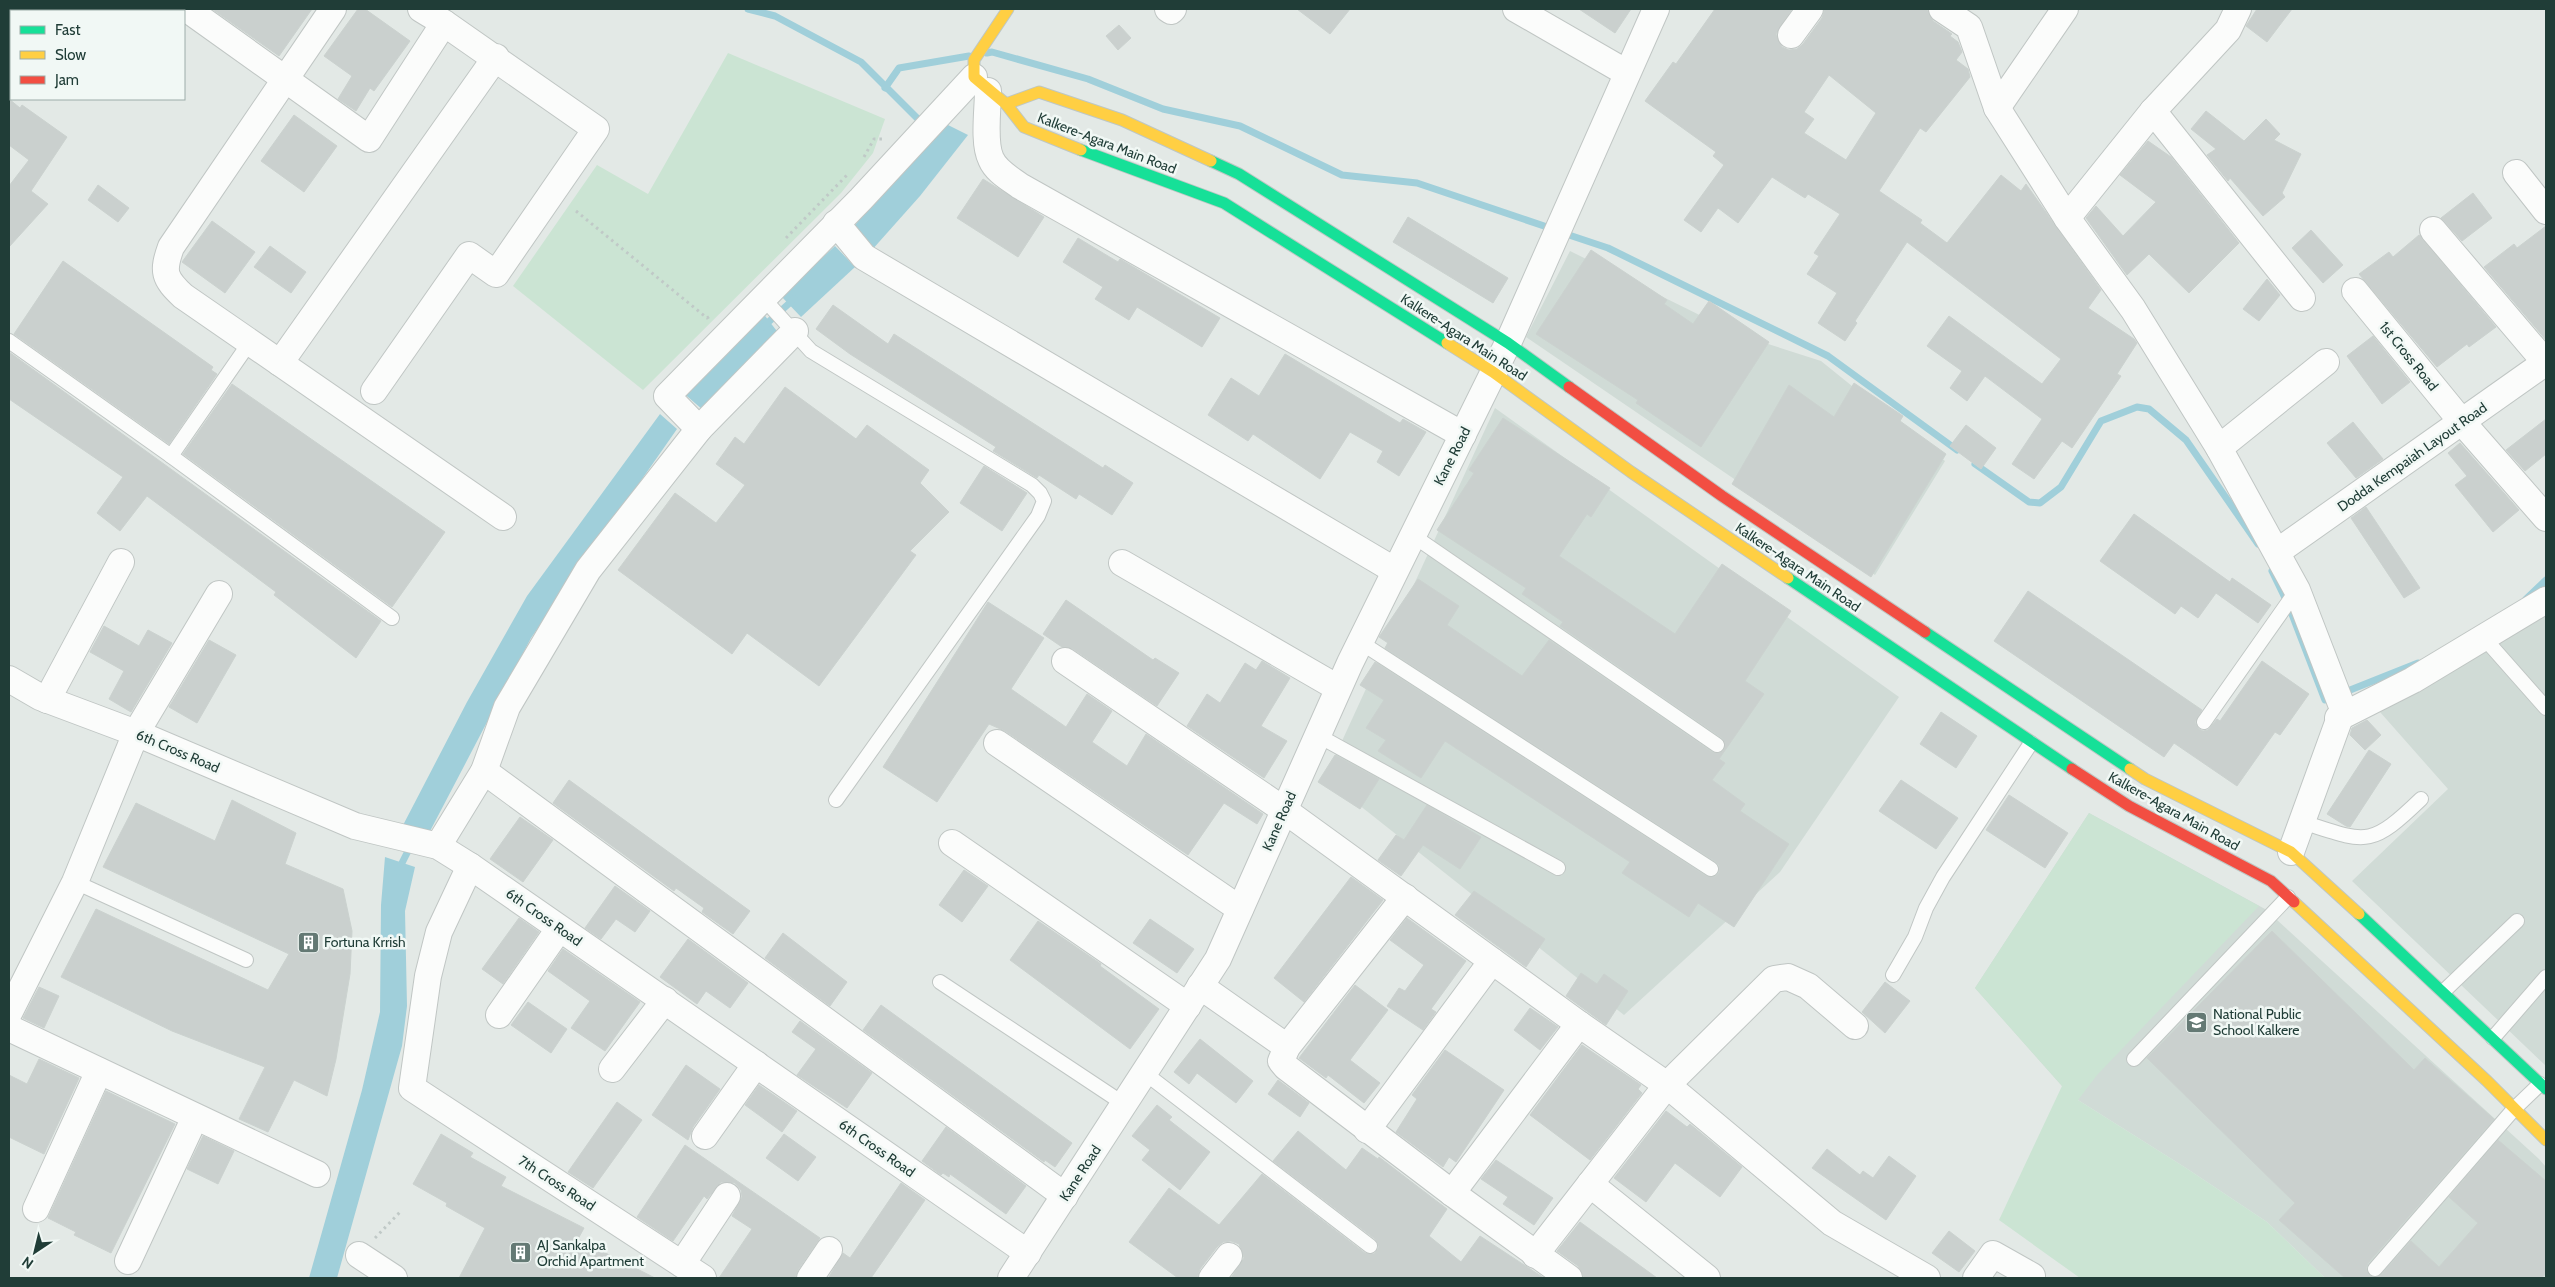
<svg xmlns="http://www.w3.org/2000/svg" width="2555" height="1287" font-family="Cabin,sans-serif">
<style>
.built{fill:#d0dbd6}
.green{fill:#cbe4d3}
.water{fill:#a0cfda}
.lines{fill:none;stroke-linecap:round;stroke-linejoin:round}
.stream{stroke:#a0cfda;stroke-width:7}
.building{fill:#cad0ce;stroke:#cbd2cf;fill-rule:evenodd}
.lane-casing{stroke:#c0c6c4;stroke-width:16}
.street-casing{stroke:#c0c6c4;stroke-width:28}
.fast-casing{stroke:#bec7c4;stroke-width:13}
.slow-casing{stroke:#bec7c4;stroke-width:13}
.jam-casing{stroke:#bec7c4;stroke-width:13}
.path{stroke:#c0c9c7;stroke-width:3;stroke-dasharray:2.5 4;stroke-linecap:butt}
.lane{stroke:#fbfcfb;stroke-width:14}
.street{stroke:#fbfcfb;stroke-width:26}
.fast{stroke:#16e098;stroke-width:11}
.slow{stroke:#ffcf43;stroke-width:11}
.jam{stroke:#f24e42;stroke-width:11}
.labels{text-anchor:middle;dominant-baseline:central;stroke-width:5;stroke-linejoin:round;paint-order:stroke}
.street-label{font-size:14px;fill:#203d37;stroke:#f1f8f5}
.poi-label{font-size:14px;fill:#203d37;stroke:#f1f8f5;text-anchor:start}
</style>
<rect width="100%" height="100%" fill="#e3e9e6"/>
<g class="built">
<path d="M1570,251L1740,335L1821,361L1945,461L1875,575L1526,337Z"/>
<path d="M1495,408L1899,697L1780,872L1624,1015L1325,778Z"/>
<path d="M2546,608V1066L2352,881L2448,789L2380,712Z"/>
<path d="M2089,813L2265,909L2539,1159L2546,1167V1275L2543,1278H2325L2267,1222L2186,1168L2078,1100L2062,1086L1975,988Z"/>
</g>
<g class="green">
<path d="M728,53L885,119L873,153L841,193L643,390L513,286L597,165L648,194Z"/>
<path d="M2089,813L2259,906L2097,1075L2078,1100L2186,1168L2267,1222L2325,1278H2080L1999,1220L2062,1086L1975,988Z"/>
</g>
<g class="water">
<path d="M940,121L968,135L920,196L871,251L851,230Z"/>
<path d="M835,246L855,267L801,317L781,296Z"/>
<path d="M762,312L780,335L703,410L681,391Z"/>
<path d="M660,414L677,429L531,638L428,835L400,831L467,702L527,596Z"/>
<path d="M385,857L415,867L405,911L407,1006L402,1046L337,1278H309L362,1090L380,1012L381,905Z"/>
</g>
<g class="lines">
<g class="stream">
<path d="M748,9L775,16L861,62L924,125"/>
<path d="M987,53L992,52L1088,79L1163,109L1240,126L1342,175L1417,183L1553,229"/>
<path d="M885,88L899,68L969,56"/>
<path d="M1563,233L1608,248L1828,356L1957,450"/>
<path d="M763,327L794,299"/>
<path d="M1975,464L2029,502L2040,503L2061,487L2101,421L2137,407L2149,409L2186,440L2258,544"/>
<path d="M2272,571L2288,604L2325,700L2418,663"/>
<path d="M2526,599L2546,580"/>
<path d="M398,871L411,845"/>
</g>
</g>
<g class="building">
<path d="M212,9H312L279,56Z"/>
<path d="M358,9H365L410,41L374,91L370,88L356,111L338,99L352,76L324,56Z"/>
<path d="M1297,9H1350L1330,34Z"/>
<path d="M1579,9H1631L1615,33Z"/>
<path d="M1715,9H1792L1776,34L1782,47L1789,50L1797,49L1803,44L1822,18L1825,9H1927L1933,21L1952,34L1950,36L1958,42L1962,52L1956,60L1968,69L1970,77L1926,132L1920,128L1879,191L1922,220L1920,223L1947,243L2001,175L2021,191L2026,184L2101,290L2088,308L2134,339L2137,343L2117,374L2121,376L2072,448L2062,441L2034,479L2012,464L2042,419L1985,376L1967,401L1950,388L1962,371L1927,346L1949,316L2042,384L2061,359L1907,242L1855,321L1857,323L1845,341L1818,323L1837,293L1807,274L1819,256L1814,253L1840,214L1808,194L1805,198L1772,177L1738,223L1718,208L1701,232L1684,220L1724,165L1713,156L1716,152L1645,101L1673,62L1676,64ZM1829,75L1876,113L1846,160L1804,133L1814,119L1804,112Z"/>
<path d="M2257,9H2292L2267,42L2246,26Z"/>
<path d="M1119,25L1131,38L1118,50L1106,36Z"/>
<path d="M9,99L20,108L22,105L67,137L31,191L48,204L9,247V186L29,160L9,145Z"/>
<path d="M2206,111L2244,141L2266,119L2280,134L2274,140L2301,154L2282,193L2285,197L2263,216L2230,178L2228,181L2207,155L2216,149L2191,129Z"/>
<path d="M294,115L337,146L304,192L261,161Z"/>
<path d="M2148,141L2171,157L2239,243L2189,293L2149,254L2127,275L2086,218L2096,206L2123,236L2156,202L2120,175Z"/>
<path d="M983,179L1044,217L1018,257L957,218Z"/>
<path d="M98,185L129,208L118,222L88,200Z"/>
<path d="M2473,193L2492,218L2462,241L2441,218Z"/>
<path d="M1408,217L1508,278L1493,303L1393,242Z"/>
<path d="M212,221L255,252L225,293L182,262Z"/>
<path d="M2546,226V340L2484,267L2514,244L2517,248Z"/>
<path d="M2311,230L2343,265L2323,283L2292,248Z"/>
<path d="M2419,235L2496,327L2469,347L2467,344L2437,367L2359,274L2389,252L2393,257Z"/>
<path d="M1078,238L1118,262L1120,259L1220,318L1202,347L1137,307L1129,320L1095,299L1103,287L1063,262Z"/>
<path d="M270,246L306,272L291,293L254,267Z"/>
<path d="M1591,250L1667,300L1664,304L1693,324L1709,301L1769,342L1701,447L1636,403L1638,400L1536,334Z"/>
<path d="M63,261L213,367L211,370L217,374L169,444L14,334Z"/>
<path d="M2267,279L2280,295L2259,321L2243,309Z"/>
<path d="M833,305L888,344L894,334L1103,468L1105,465L1133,483L1112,515L1079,494L1076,499L1039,475L1037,478L993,451L996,447L850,354L816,329Z"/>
<path d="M2373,336L2410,382L2382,404L2347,356Z"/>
<path d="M9,352L381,621L356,658L274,595L276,592L147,496L120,531L97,513L123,477L9,399Z"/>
<path d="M1285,354L1400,423L1403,419L1426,432L1399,476L1377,462L1383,451L1350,432L1320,479L1253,434L1248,441L1208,415L1231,378L1259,396Z"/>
<path d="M1854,383L1903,416L1900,421L1946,454L1871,577L1732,484L1789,385L1834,417Z"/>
<path d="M232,384L445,532L392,607L183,454Z"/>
<path d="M785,387L856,439L867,425L929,470L920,483L949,512L910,551L916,555L819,686L747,633L732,654L618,570L675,493L716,523L745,485L716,464L735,437L744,444Z"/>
<path d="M1503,418L1610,488L1591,517L1587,514L1559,556L1675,634L1722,564L1791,611L1745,681L1764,694L1719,759L1725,763L1712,780L1745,804L1740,811L1789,844L1734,927L1698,903L1689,917L1622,873L1630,862L1445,741L1421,778L1378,751L1386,740L1366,728L1384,700L1360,685L1375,662L1706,876L1715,877L1719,873V865L1716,862L1385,648L1388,643L1379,637L1418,579L1459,606L1447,625L1522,676L1549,640L1712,752L1720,753L1724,750L1725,742L1722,738L1560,626L1563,622L1522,594L1526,588L1437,530L1474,473L1469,470Z"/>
<path d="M2546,419V454L2525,471L2506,450Z"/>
<path d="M2353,422L2383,459L2356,478L2327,443Z"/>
<path d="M1966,425L1996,448L1981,469L1950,446Z"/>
<path d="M2460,443L2519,510L2493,532L2455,485L2467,476L2448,453Z"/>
<path d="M984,466L1027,493L1002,531L960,503Z"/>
<path d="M2366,507L2420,588L2404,598L2351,518Z"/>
<path d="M2134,514L2230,582L2232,578L2271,605L2258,623L2216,593L2198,618L2181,606L2175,614L2100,561Z"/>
<path d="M2028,591L2202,710L2195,722L2199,729L2203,731L2208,730L2217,719L2220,721L2262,661L2309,694L2280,735L2275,732L2237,786L2174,743L2164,757L1994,641Z"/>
<path d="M1066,600L1153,660L1155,658L1179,673L1157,706L1073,649L1062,647L1043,634Z"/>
<path d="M988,602L1044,638L1011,689L1066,727L1087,694L1112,711L1092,742L1127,766L1146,734L1263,814L1257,824L1224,803L1188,855L1005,731L989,724L937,802L883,767Z"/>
<path d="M104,626L139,646L148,630L172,643L131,712L109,699L124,671L90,652Z"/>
<path d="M209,640L236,655L197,723L169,707Z"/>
<path d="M1262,661L1290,678L1261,726L1287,741L1264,778L1187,726L1207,694L1220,703L1245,663L1256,670Z"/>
<path d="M1941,712L1977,736L1956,768L1920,744Z"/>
<path d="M2367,720L2381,735L2365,750L2350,735L2352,728Z"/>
<path d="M2369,750L2391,764L2350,827L2346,826L2327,814Z"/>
<path d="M1335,755L1379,779L1360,809L1318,782Z"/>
<path d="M569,780L750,911L733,934L702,912L704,908L676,888L674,891L553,803Z"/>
<path d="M1901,780L1958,818L1936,849L1879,811Z"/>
<path d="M2009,795L2068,833L2045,868L1986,830Z"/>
<path d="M232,800L296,833L285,864L343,889L352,931L350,974L336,1059L327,1096L294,1080L268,1132L239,1119L265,1067L172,1031L61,977L96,909L268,990L289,954L103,867L136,803L215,841Z"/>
<path d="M1427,805L1481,837L1460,869L1423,845L1401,876L1378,860L1396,835L1404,840Z"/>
<path d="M520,817L553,840L523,882L490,859Z"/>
<path d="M964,870L988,886L962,922L939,905Z"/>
<path d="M1351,877L1383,900L1304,1002L1274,978Z"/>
<path d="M615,886L650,911L635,932L616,919L601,939L585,928Z"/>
<path d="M1474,891L1545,939L1526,967L1455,915Z"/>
<path d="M519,918L539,932L503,984L482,969Z"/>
<path d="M1407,918L1466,961L1431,1009L1436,1012L1423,1030L1387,1006L1399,988L1405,991L1424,965L1390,940Z"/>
<path d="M1150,919L1194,949L1177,973L1133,943Z"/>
<path d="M1038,921L1101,964L1100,966L1159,1009L1130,1049L1010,960Z"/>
<path d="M2272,931L2414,1070L2425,1058L2494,1119L2368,1263L2366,1268L2369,1275L2374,1278L2381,1275L2411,1241L2439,1267L2478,1223L2449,1197L2498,1140L2546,1181V1273L2541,1278H2345L2279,1220L2295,1203L2147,1058Z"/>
<path d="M783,933L847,982L830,1006L765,958Z"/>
<path d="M688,939L748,983L730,1008L706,991L697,1004L660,977Z"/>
<path d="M563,949L640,1002L605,1051L571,1028L590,1001L548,971Z"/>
<path d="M1581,973L1597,984L1604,974L1628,991L1606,1025L1566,996Z"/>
<path d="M1885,982L1910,1001L1885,1033L1862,1012Z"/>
<path d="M1355,985L1388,1010L1350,1060L1380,1083L1364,1103L1328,1075L1326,1078L1299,1058Z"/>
<path d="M39,987L59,996L44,1028L23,1018Z"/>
<path d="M528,1002L567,1029L551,1053L511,1025Z"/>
<path d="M881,1005L1072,1143L1055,1167L1045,1160L1044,1162L863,1030Z"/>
<path d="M1530,1008L1558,1027L1540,1050L1514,1030Z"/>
<path d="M800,1021L872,1073L847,1108L797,1075L816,1049L792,1032Z"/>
<path d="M1200,1039L1253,1081L1236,1103L1197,1073L1189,1084L1174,1072Z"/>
<path d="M1582,1045L1641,1085L1638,1089L1642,1093L1590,1160L1530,1115Z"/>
<path d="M1445,1050L1504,1090L1456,1162L1449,1157L1443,1167L1396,1132L1417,1099L1412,1095Z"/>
<path d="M39,1059L79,1078L44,1154L9,1137V1075L27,1084Z"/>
<path d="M686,1065L720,1089L693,1127L688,1140L652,1115Z"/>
<path d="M1278,1080L1309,1103L1300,1117L1268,1094Z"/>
<path d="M759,1085L797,1111L782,1132L745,1105Z"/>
<path d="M106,1091L175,1124L111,1253L74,1235L76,1232L48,1218Z"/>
<path d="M617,1102L642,1120L593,1188L568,1172Z"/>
<path d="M1157,1105L1172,1117L1169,1120L1210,1152L1180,1190L1142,1160L1150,1150L1132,1136Z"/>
<path d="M1666,1111L1687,1127L1690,1124L1742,1167L1720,1197L1675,1163L1646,1202L1614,1178Z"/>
<path d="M946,1127L1026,1186L1006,1214L950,1174L949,1177L943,1173L941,1175L922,1161Z"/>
<path d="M1298,1131L1346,1170L1362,1148L1378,1159L1379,1157L1447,1209L1429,1236L1461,1262L1480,1236L1544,1278H1231L1244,1258L1239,1244L1231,1241L1223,1242L1217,1247L1200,1269L1197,1278H1178L1129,1242L1169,1188L1219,1225L1262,1174L1365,1253L1374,1254L1379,1247L1375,1239L1273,1161Z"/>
<path d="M441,1134L473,1153L470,1157L506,1177L501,1186L584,1228L578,1239L655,1278H459L485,1228L446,1206L447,1203L413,1184Z"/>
<path d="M784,1134L816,1157L798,1181L766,1158Z"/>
<path d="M203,1136L234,1151L218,1184L187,1169Z"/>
<path d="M685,1145L820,1238L798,1270L795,1278H719L752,1229L732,1216L742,1197L741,1190L735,1183L721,1182L707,1199L704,1196L673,1241L637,1217Z"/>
<path d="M1827,1149L1860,1175L1863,1171L1873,1178L1889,1156L1916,1176L1886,1220L1812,1168Z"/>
<path d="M1496,1160L1553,1198L1534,1225L1503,1204L1508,1197L1481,1179Z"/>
<path d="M901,1183L925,1200L871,1278L829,1277L843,1253L850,1258Z"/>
<path d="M1580,1222L1657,1278H1584L1578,1266L1557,1251Z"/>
<path d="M1949,1231L1975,1251L1959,1272L1932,1253Z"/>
</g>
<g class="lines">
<defs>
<g id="lane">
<path d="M763,298L811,351L1032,485L1040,493L1044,501L1038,516L836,800"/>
<path d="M9,341L171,456L250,342"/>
<path d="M171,456L392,618"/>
<path d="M1412,535L1717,745"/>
<path d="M2485,639L2546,708"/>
<path d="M1360,642L1711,869"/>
<path d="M2204,722L2297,590"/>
<path d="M1317,735L1558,868"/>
<path d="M2302,822C2367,843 2370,848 2421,799"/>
<path d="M75,882L246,960"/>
<path d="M1893,975L1915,937L1926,908L1943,877L2031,743"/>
<path d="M940,982L1124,1104"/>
<path d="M2444,991L2517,921"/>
<path d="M2493,1038L2546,977"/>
<path d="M2134,1059L2288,897"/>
<path d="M1146,1074L1370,1246"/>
<path d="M2375,1269L2514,1109L2540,1084"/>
</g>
<g id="street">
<path d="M187,9L369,139L444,23L596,129L496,274L469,255L374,391"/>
<path d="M333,9L171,247C162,272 164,278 183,296L503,517"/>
<path d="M421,9L444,23"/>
<path d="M1168,9L1171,11L1173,9"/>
<path d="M1516,9L1627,73"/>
<path d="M1942,9L1969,27L1997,108L2067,218L2133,309L2219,448L2297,590L2343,709L2291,852"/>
<path d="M1791,35L1810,9"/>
<path d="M988,91C988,109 983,143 991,159C996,171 1009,178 1020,186L1463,435"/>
<path d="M1997,108L2065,9"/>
<path d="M2153,111L2302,298"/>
<path d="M2516,173L2546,211"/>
<path d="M2067,218L2153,111L2228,30L2238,9"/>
<path d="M836,223L864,257L1394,570"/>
<path d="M2433,230L2546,363"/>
<path d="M2355,291L2462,422L2546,518"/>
<path d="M280,363L496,57"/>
<path d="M699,429L667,396L861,199L974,77"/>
<path d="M2219,448L2326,362"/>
<path d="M2277,552L2546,362"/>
<path d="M1122,563L1338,688"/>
<path d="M1065,661L1284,810L1579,1024L1667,1085L1832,1223L1927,1278"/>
<path d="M9,679L40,697L136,733L355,826L438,846L470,866L1028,1253"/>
<path d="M47,700L121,562"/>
<path d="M2338,718L2413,680L2546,600"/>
<path d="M997,743L1240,909"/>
<path d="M484,771L1065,1196"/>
<path d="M952,843L1188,1006"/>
<path d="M438,846L484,771L507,707L588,570L699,429L795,331"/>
<path d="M470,866L439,932L428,976L412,1088L703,1278"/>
<path d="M1405,897L1287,1047L1281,1061L1286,1067L1452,1193L1569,1278"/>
<path d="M1200,986L1287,1047"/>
<path d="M9,1013L75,882L136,733L219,594"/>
<path d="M499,1015L559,929"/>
<path d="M9,1028L317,1174"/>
<path d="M612,1069L665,1000"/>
<path d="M1367,1130L1492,961"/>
<path d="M705,1136L756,1064"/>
<path d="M1590,1184L1707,1278"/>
<path d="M1452,1193L1579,1024"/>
<path d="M36,1209L99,1071"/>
<path d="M359,1255L394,1278"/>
<path d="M1535,1255L1667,1085L1774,979L1788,977L1808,986L1855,1026"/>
<path d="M128,1261L195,1117"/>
<path d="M682,1264L727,1196"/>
<path d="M810,1278L829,1250"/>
<path d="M1011,1278L1218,959L1350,663L1508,343L1656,9"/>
<path d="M1212,1278L1229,1256"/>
<path d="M1976,1278L1993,1254L2032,1276"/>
</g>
<g id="fast">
<path d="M1081,150L1224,203L1447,343"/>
<path d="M1211,161L1239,174L1508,343L1569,387"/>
<path d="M1788,578L2072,769"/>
<path d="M1925,632L2130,769"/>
<path d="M2359,914L2546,1089"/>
</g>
<g id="slow">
<path d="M1008,9L974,60V77L1006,104L1024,127L1081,150"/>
<path d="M1006,104L1039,92L1122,120L1211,161"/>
<path d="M1447,343L1493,372L1631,472L1788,578"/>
<path d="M2130,769L2145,779L2291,852L2359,914"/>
<path d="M2294,902L2487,1081L2546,1140"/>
</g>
<g id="jam">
<path d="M1569,387L1722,496L1925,632"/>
<path d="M2072,769L2129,806L2271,881L2294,902"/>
</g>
</defs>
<use href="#lane" class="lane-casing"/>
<use href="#street" class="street-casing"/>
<use href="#fast" class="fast-casing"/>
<use href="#slow" class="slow-casing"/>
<use href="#jam" class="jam-casing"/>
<g class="path">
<path d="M864,157L874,139H884"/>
<path d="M576,211L707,318L710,316"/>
<path d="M786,238L848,174"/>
<path d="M375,1238L402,1210"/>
</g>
<use href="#lane" class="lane"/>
<use href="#street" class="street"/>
<use href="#fast" class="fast"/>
<use href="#slow" class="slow"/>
<use href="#jam" class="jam"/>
</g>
<defs>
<symbol id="building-square" viewBox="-11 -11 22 22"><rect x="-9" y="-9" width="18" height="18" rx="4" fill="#647974" stroke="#f1f8f5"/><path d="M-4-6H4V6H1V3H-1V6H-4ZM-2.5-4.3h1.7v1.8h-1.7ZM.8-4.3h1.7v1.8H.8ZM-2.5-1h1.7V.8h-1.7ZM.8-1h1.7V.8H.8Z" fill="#fff"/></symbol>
<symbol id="school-square" viewBox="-11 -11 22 22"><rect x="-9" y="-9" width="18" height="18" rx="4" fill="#647974" stroke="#f1f8f5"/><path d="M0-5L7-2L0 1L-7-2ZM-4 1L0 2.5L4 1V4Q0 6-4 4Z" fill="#fff"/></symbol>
</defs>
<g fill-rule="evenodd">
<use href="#building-square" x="296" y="930" width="25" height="25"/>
<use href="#school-square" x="2184" y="1010" width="25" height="25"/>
<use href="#building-square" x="508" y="1240" width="25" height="25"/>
</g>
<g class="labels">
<g class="street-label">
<text transform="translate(1107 143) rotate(21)">Kalkere-Agara Main Road</text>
<text transform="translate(1464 337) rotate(33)">Kalkere-Agara Main Road</text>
<text transform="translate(2409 356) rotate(51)">1st Cross Road</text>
<text transform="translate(1452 456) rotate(-63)">Kane Road</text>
<text transform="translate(2412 457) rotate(-35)">Dodda Kempaiah Layout Road</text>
<text transform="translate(1798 567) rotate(34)">Kalkere-Agara Main Road</text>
<text transform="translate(178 751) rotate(23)">6th Cross Road</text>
<text transform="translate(2174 811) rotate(29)">Kalkere-Agara Main Road</text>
<text transform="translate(1279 821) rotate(-66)">Kane Road</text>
<text transform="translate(544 917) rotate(35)">6th Cross Road</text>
<text transform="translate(877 1148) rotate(35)">6th Cross Road</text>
<text transform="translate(1080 1173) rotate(-57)">Kane Road</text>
<text transform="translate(557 1183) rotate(33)">7th Cross Road</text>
</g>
<g class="poi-label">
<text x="324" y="942">Fortuna Krrish</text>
<text x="2213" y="1014">National Public<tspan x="2213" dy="16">School Kalkere</tspan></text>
<text x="537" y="1245">AJ Sankalpa<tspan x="537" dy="16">Orchid Apartment</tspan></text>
</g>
</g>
<rect width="2555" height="1287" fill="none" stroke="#203d37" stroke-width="20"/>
<rect x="10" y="10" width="175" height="90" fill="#f1f8f5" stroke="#9dada9"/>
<rect x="20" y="26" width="25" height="8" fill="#16e098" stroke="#9dada9"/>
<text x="55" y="35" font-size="15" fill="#203d37">Fast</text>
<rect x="20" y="51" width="25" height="8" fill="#ffcf43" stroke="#9dada9"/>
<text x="55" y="60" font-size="15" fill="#203d37">Slow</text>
<rect x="20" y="76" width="25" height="8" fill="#f24e42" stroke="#9dada9"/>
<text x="55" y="85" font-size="15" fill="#203d37">Jam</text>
<g transform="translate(35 1252) rotate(215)" stroke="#f1f8f5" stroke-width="4" paint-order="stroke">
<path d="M0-4L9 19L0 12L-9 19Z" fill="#203d37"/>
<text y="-8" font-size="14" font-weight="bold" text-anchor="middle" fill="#203d37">N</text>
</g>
</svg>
